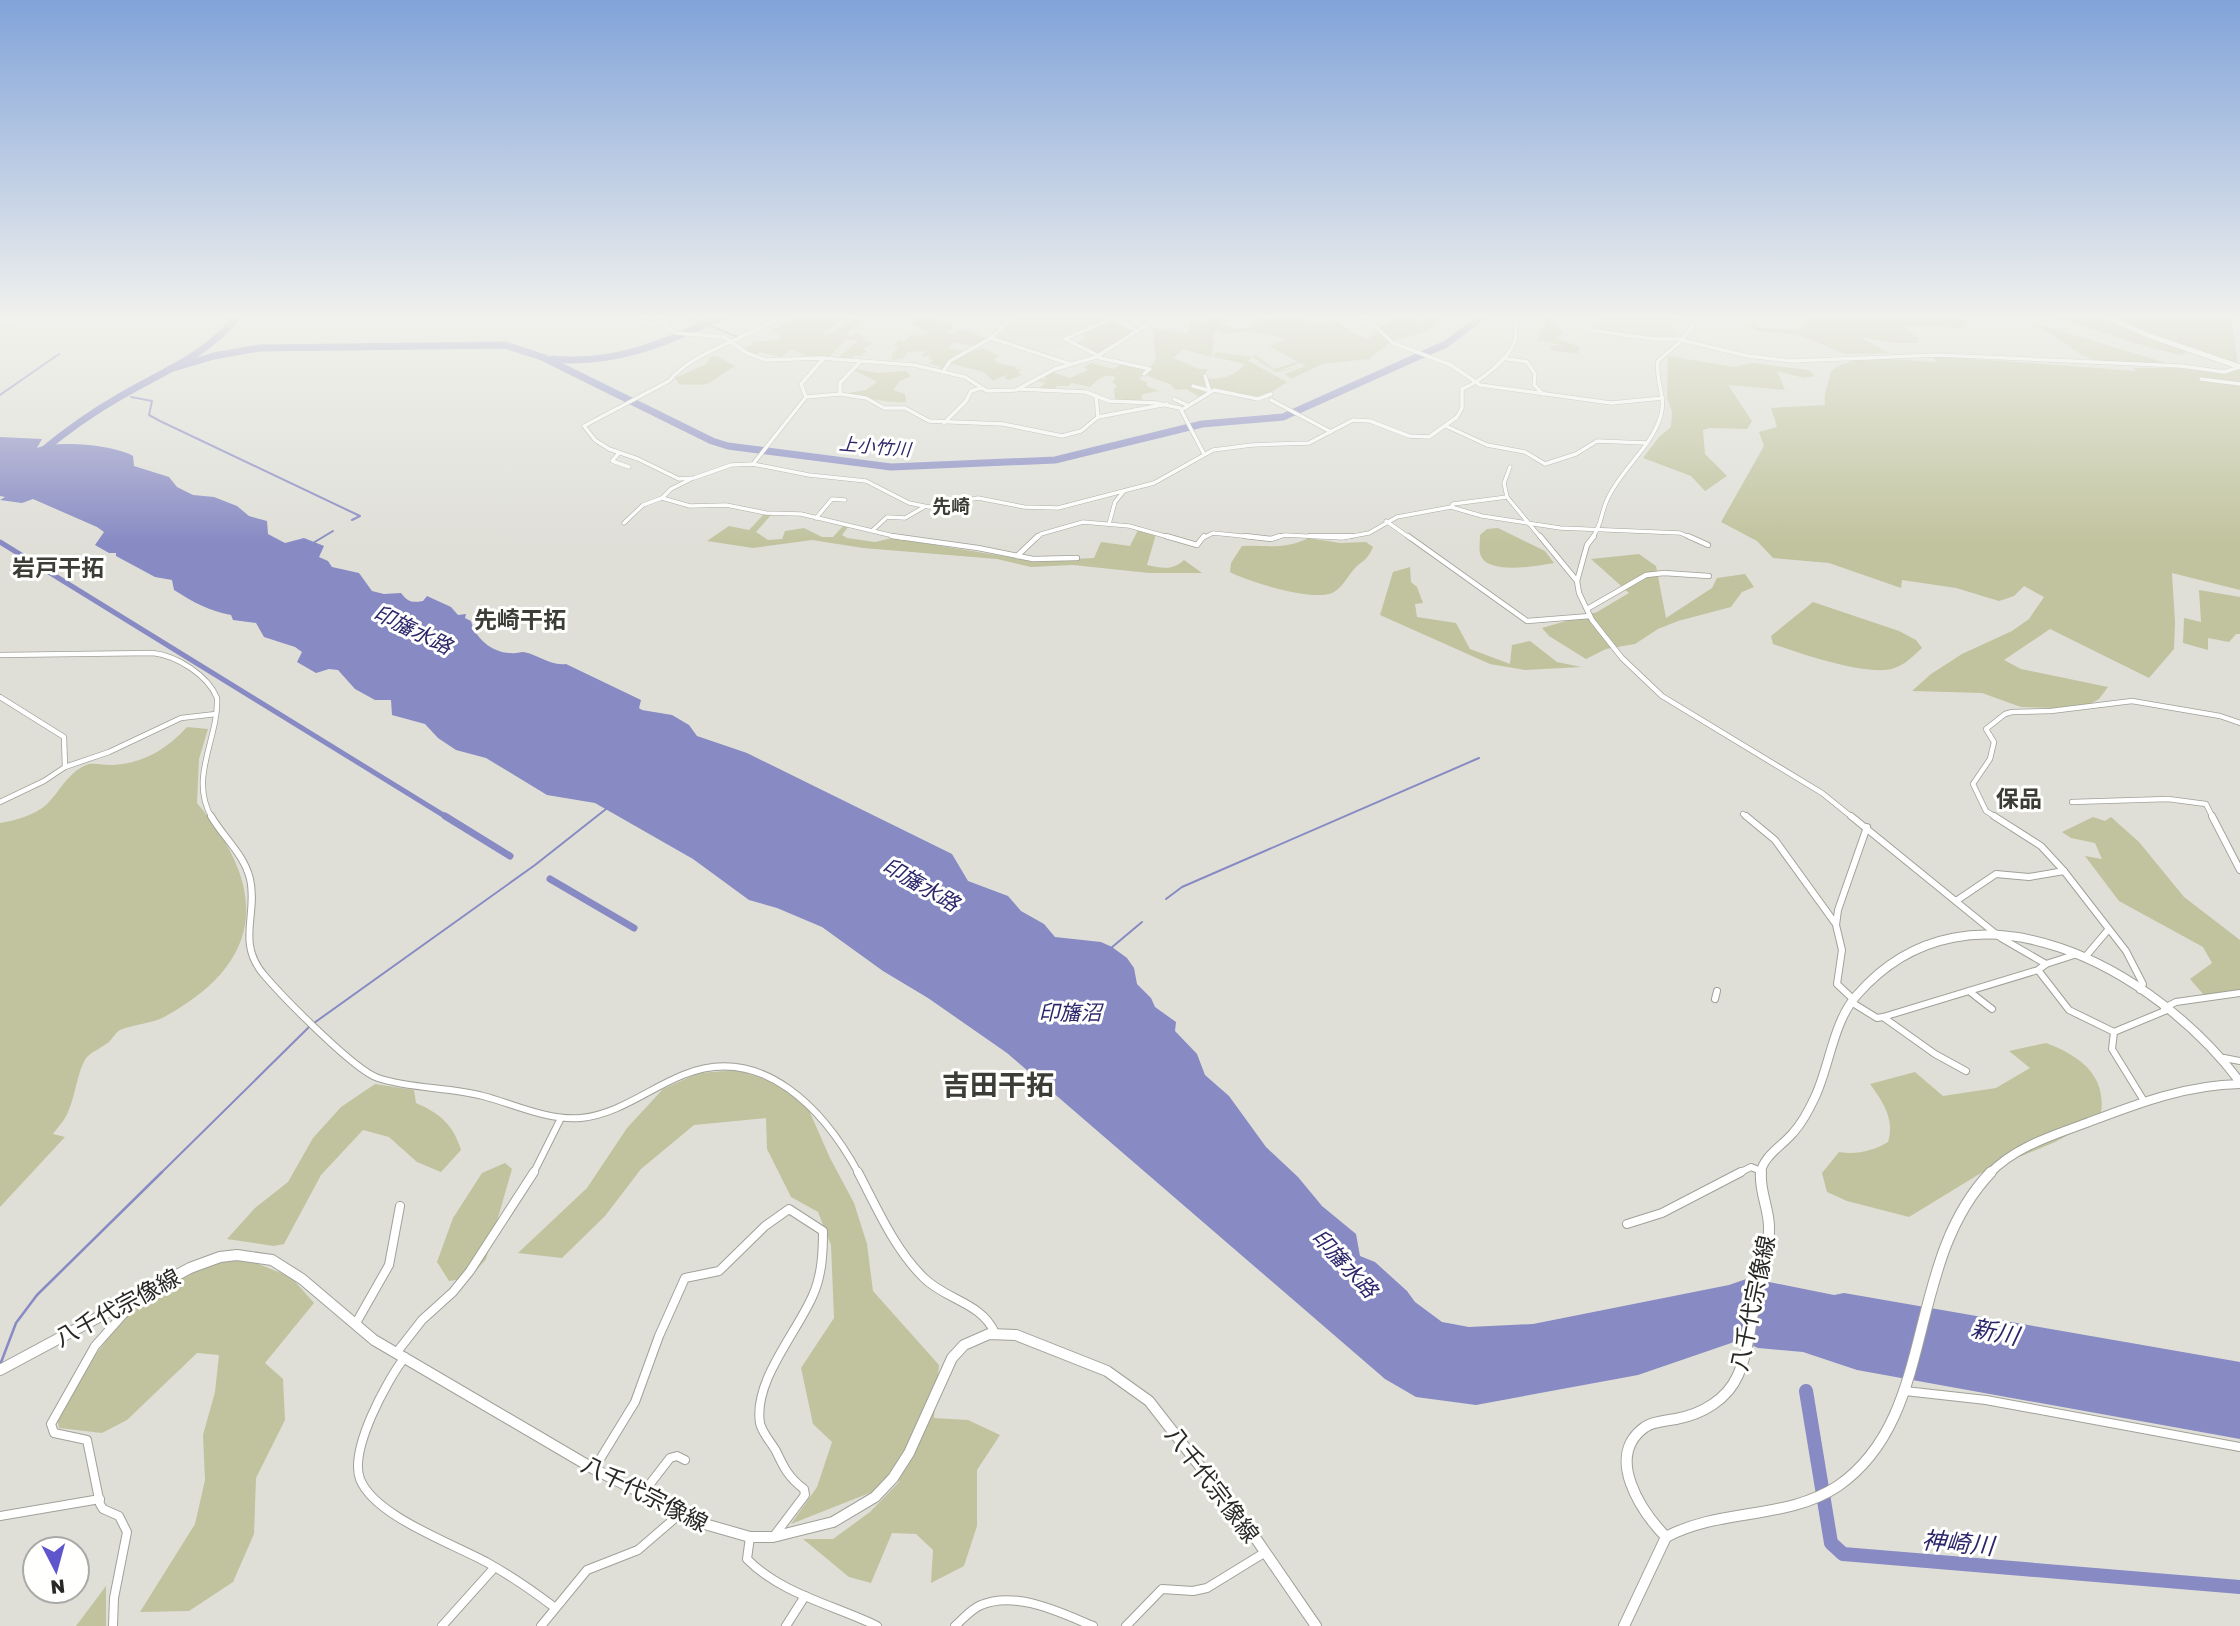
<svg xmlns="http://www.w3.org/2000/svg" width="2240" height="1626" font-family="'Golos Text','Noto Sans JP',sans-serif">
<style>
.built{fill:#d7d8c9}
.green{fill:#c0c39d}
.water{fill:#878ac3}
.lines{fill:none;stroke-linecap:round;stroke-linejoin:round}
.stream-far1{stroke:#878ac3;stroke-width:2}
.stream{stroke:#878ac3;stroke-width:2.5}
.canal-far1{stroke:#878ac3;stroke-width:5}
.canal{stroke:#878ac3;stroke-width:7}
.river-far1{stroke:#878ac3;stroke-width:7}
.river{stroke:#878ac3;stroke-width:14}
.minor-far3-casing{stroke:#a0a199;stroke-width:4.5}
.minor-far2-casing{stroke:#a0a199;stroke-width:6}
.minor-far1-casing{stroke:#a0a199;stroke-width:8}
.minor-casing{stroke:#a0a199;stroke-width:10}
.major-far2-casing{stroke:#a0a199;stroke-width:6}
.major-far1-casing{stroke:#a0a199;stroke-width:10}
.major-casing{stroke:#a0a199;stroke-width:12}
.minor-far3{stroke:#fff;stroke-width:3.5}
.minor-far2{stroke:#fff;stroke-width:4.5}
.minor-far1{stroke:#fff;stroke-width:6}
.minor{stroke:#fff;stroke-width:8}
.major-far2{stroke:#fff;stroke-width:5}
.major-far1{stroke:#fff;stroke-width:8}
.major{stroke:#fff;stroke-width:10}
.labels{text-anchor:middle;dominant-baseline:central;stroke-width:6;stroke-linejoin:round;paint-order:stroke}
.far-water-label{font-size:18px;font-style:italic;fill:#2c266b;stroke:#fffffe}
.far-quarter-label{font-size:19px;font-weight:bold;fill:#3c3d37;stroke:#fffffe}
.water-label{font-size:21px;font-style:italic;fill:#2c266b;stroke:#fffffe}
.quarter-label{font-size:23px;font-weight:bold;fill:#3c3d37;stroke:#fffffe}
.near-street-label{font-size:23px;fill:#282926;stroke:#fffffe}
.near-water-label{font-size:24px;font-style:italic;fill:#2c266b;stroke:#fffffe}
.near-quarter-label{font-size:28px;font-weight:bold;fill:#3c3d37;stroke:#fffffe}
</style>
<rect width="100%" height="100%" fill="#dfdfd8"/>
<g class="built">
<path d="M1014,317H1103L1107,319L1063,338L1071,343L1043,355L993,338Z"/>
<path d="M1598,317H1677L1674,328L1676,337H1650L1590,329Z"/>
</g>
<g class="green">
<path d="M796,317H848L822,333L826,335L855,319L860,321L846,335L850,337L856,333L865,337L862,340L873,343L863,349L867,351L861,356L855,355L850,360L837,359L859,340H845L828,358L809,357L791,349L781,357L760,352L754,355L741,348L754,345L752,342L780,340L781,336L772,330L790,322Z"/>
<path d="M919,317H928L954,326L947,333L954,334L962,329L988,339L977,347L954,342L948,348L971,352L983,348L999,356L994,359L996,363L1017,367L1015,370L1022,369L1018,372L1022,375L1008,380L1005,378L1007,374L993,381L984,372L949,363L952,359L942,371L938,370L941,367L932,364L921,366L929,365L933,360L929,358L931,355L922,357L925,351L907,352L904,358L892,360V354L899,348L893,346L899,341L904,342L911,335L923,336L929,332L910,324Z"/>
<path d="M1215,317L1226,319L1214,334L1212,357L1183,349L1173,358L1199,369H1208L1204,376L1205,388L1189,385L1208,392L1200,397L1186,389L1176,390L1170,384L1147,376L1149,370L1139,379L1147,382V386L1179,399L1158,391L1141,395L1143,401L1115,400L1114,390L1117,386L1112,382L1116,377C1103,373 1099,379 1090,387L1072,383L1068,386H1057L1054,389H1038L1046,383L1036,380L1046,379L1045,376L1052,372L1070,378L1088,370L1084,367L1091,363L1114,369L1121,364L1150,368L1156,359L1153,328L1188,334L1191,320L1208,323Z"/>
<path d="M1279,317H1304V320L1324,325L1335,321L1366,340L1381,331L1390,342L1369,359L1322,364L1291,379L1285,374L1306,366L1300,363L1280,370L1297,368L1276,372L1253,357L1255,355L1274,369L1298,362L1269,346L1288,339C1274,336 1260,332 1246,332C1236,332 1228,334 1217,332L1224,325L1238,329L1255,327L1254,323H1260L1262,318L1270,321Z"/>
<path d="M1399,317L1426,322L1427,317H1440C1431,335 1410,334 1392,341L1379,327Z"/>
<path d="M1544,317H1553L1550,324L1562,331L1561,335L1555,338L1579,347L1578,354L1551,350V346H1567L1537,340L1547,319Z"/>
<path d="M1811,317H1951L1969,322L1963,328L1902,325L1917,338L1918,343H1895L1858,336L1888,353L1845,354L1797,334L1762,332L1750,327L1752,324L1760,328L1798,331Z"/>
<path d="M2054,317H2101L2132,332L2189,351L2181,355L2148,347Z"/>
<path d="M2113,317H2231L2238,364L2143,331Z"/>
<path d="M1111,321L1133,332L1098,353L1076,343L1088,338L1079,333Z"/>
<path d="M2034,323L2166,363H2101L2082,355Z"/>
<path d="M1216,352L1252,357L1248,361L1287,382L1261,399L1221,389L1209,391L1205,378C1220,381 1237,375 1245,364L1214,357Z"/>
<path d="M711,356L719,357L735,366C706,383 716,387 679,384L675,378L706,364Z"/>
<path d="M1668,356L1734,367L1752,363L1809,370L1815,376L1804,378L1777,371L1785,390L1728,385L1752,421L1747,429L1709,428L1703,430L1705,454L1727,476L1705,491L1691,476L1643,458L1659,437L1671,427L1672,412L1667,398Z"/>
<path d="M1932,356L2136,371L2134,368H2180L2226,374L2240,369V590L2172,573L2175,622L2174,649L2149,678L2050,629L2004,660L2021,669L2108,687L2099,699L2081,709L2021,707L1982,693L1912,691L1931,674L1962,654L2012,631L2029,619L2044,597L2024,586L2014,596L1999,601L1956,588L1902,580L1901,588L1829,563L1773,558L1757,541L1721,522L1764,446L1759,432L1777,427L1771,408L1825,405C1823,392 1829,384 1831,371C1860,350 1902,362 1936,362Z"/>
<path d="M856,369L879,373L906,371L911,376L900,381L893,390L905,394L906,402C883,404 864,395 842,394L866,390L877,382L854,370Z"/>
<path d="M764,514L771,515L756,532L768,540L782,539L785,531L804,528L822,537H833L843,526L848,527L842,535L847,538L875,542L892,538L1033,561L1094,558L1101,542L1130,546L1138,530L1156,534L1147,565C1161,568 1173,571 1184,560L1202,573H1149L1073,565L1031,567L997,559L863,548L812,540L753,548L707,541L729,526L749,530Z"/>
<path d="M1498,528L1545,551L1554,563C1538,566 1492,574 1482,558C1478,552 1480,543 1480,535L1487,529Z"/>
<path d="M1309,538L1340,543L1366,542L1373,547C1368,559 1364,560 1356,567C1348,575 1344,586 1334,592C1317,603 1248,582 1230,572L1231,563L1242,546C1269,545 1283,550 1309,538Z"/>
<path d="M1639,554L1656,566L1666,618L1712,588L1717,578L1745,574L1754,587L1742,592L1731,607L1678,621L1658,629L1635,644L1606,649L1586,659L1549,636L1542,628L1597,612L1629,593L1591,559Z"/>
<path d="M1410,567L1411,582L1417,587L1423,603L1415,604L1417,617L1456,623L1470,649L1510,664L1512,645L1530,641L1557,662L1581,667L1525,670L1490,664L1380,615L1393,572Z"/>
<path d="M2199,590L2240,597V634H2236L2229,642L2208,638V650L2183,643L2184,618L2201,622Z"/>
<path d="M1813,602L1899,631L1916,640L1922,648C1911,658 1901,669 1885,670C1855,672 1802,654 1773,644L1771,636Z"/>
<path d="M187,727L208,729L199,759L197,803C268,887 266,961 166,1016C152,1024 134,1024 120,1030C115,1033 113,1038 109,1042C103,1047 93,1051 87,1057C78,1068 75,1098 68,1112C65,1120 58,1127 53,1134L65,1137L0,1207V823C14,821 35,815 46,805C59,793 69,770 89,764C95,763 104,765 111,765C142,764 166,750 187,727Z"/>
<path d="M2093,817L2105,821L2111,817L2139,842L2184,897L2240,940V992L2204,995L2190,979L2212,963L2203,947L2119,901L2085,856L2102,859L2095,843L2071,838L2062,832Z"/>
<path d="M2046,1043C2081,1056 2109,1077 2100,1118L2055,1142L1981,1173L1909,1217L1847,1201L1827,1192L1822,1173L1839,1152C1857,1155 1873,1151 1888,1142C1895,1119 1883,1102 1870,1084L1915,1072L1943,1096L1996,1088L2030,1068L2009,1051Z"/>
<path d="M737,1070L781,1085L808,1108L830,1158L854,1203L867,1244L873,1291L939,1365L934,1418L968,1420L1000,1435L977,1470V1526L964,1566L931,1583L933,1550L916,1534L892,1533L871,1583L849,1577L803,1539H833L870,1512L900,1481L791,1524L817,1487L832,1442L813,1424L801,1368L834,1318L831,1245L818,1212L791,1197L767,1149L766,1118L694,1125L641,1169L605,1216L562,1258L518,1253L587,1188L627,1128L663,1089L699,1073Z"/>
<path d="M375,1084L414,1090L416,1103C439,1113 453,1124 461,1150L441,1172L417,1162L389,1137L363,1130L321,1175L284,1244L274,1246L227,1239L255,1208L288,1182L313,1138L341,1107Z"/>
<path d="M505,1163L512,1169L486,1259L470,1278L449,1281L437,1262L453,1218L482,1173Z"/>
<path d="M246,1259L291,1277L314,1303L265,1363L283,1379L285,1420L256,1478L254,1534L233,1582L189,1611L140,1612L195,1524L205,1480L203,1435L215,1392L219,1355L197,1353L127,1420L102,1433L59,1428L56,1411L121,1319L143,1294L205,1263Z"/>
<path d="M106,1586V1626H76Z"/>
</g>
<path class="water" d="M0,437L42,439L37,448C58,440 114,445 133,456L134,466L169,477L177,487L193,495L214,497L237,506L249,516L267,521L268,534L285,543L304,538L324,546L319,557L328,561L332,567L359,573L372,591L384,594L401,593C408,602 412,603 423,601L427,596L451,607L458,615L466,614L465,618L471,621C475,638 492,653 511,653C515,654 519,652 523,652C538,654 549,666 566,664L641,700L639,708L642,710L672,715L689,725L697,736L747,753L952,854L968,881L1008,896L1021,911L1044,924L1055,937L1101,942L1112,947L1127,958L1134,968L1137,984L1151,998L1155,1007L1176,1022L1175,1031L1197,1054L1205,1075L1229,1096L1266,1147L1298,1177L1322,1206L1356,1234L1360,1256L1375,1262L1407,1291L1415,1302L1442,1322L1469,1327L1533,1324L1729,1285L1749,1278L1834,1295L1844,1293L2240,1362V1439L1857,1370L1803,1352L1758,1348L1740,1340L1638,1375L1476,1405L1416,1397L1385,1379L1007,1053L928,998L883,971L822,927L777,908L749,900L693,859L595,803L547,795L486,758L456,750L438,738L425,724L392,715L391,700H375L355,689L338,670L329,669L316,673L297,662L302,652L295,647L264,637L256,623L233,620L231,615C209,611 193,602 174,590L172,580L155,577L116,556V553H109L95,545L104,532L97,527L33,499L22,503L0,500L5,497L0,496Z"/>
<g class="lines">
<g class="stream-far1">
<path d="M688,317L738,337"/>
<path d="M0,395L59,354"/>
<path d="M131,397L152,401L149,415L160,421L360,516L352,520"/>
<path d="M313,543L333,531"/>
<path d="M1166,899L1182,887L1479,758"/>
<path d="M1111,948L1142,922"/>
<path d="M314,1023L535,865L606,809"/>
<path d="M160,1174L310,1026"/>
</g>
<path class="stream" d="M0,1365L16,1323L37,1295L162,1172"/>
<path class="canal-far1" d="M0,542L448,818"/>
<g class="canal">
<path d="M445,816L510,856"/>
<path d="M550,879L634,928"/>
</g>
<g class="river-far1">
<path d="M553,359C614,365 666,343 720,317"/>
<path d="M170,369L214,356L259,348L505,345L542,357L712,441L728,446L891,467L1055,460L1202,424L1283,417L1446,344L1482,317"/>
<path d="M41,452C66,431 93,412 121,396C162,372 207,355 237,317"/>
</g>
<path class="river" d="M1806,1391L1831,1543L1843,1554L2240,1587"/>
<defs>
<g id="minor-far3">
<path d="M8,317L4,321L30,317"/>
<path d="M632,317L650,325L682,317"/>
<path d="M781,317C748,338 694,351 669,381L584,426L595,440L609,449L638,459L679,479L694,478L731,465L753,464L809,475L866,481L909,503L929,507L978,498L1024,507L1058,508L1154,483L1213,450L1252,445L1309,443L1353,420L1370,421L1409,436L1429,437L1457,417L1462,408V389C1478,383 1511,358 1515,340C1516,335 1515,329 1515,323L1524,317"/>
<path d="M1347,317L1375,326L1393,343L1451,365L1480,385L1611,403L1663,398"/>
<path d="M1111,318L1138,331"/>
<path d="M664,325L676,333L724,337L747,353L766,360L820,358L914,365L965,377L987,391L1016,390L1055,369L1096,357L1159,317"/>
<path d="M1590,330L1653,339H1681"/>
<path d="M991,338L1070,364"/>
<path d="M1681,340L1748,356L1791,361L1938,355L2181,366L2224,372L2240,367"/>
<path d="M1099,356L1065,339L1111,319"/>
<path d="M1096,357L1150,369L1144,374"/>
<path d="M1502,358L1527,362L1535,374L1534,385L1543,394"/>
<path d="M860,362L840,383V394L866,398L884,408H905L929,421L1003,424L1062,436L1081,431L1098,417L1167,404"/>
<path d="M943,372L950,361L991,338L1013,317"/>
<path d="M1205,376L1210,392"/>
<path d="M2201,379L2240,384"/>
<path d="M1193,386L1207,390"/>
<path d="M1018,389L1086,392L1109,401L1156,403L1180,408L1204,454"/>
<path d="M1096,396L1098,417"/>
<path d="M806,397L840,394"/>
<path d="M1174,399L1187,405"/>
<path d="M1271,400L1331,432"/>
<path d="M1183,409L1214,390L1258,399L1271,394"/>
<path d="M944,423L966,401L971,391L981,388"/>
<path d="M1446,426L1487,445L1525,452L1545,464L1576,454L1597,441L1647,443"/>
<path d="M619,453L612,461L629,467"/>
<path d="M753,464L806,397L801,384L824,358"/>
<path d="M1507,497L1541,538"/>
<path d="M662,498L671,489L691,479"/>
<path d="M1451,507L1453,504L1507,497L1504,483L1510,467"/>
<path d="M816,518L832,499L845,500"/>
<path d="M1386,521L1410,538"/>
<path d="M624,523L643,505L662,498L690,506L726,505L766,513L801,514L902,538"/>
<path d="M1109,524L1115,502L1124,491"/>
<path d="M873,530L887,517L905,518L924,507"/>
<path d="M1037,538L1041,534L1083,522L1129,526L1172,538"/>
<path d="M1203,538L1213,533L1262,538"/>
<path d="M1274,538L1285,535L1342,538L1369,533L1397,517L1451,507L1482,516L1560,528L1680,533L1692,538"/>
<path d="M1592,538C1602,526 1601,511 1608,498C1622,468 1652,447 1661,415C1666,396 1655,379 1658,361L1680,342L1699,317"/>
</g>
<g id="minor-far2">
<path d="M892,536L978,548L1033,559L1077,558"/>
<path d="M1166,536L1197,545L1204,536"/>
<path d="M1245,536L1271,539L1280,536"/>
<path d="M1310,536H1351"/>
<path d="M1408,536L1527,621L1590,616"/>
<path d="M1540,536L1577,581"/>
<path d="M1594,536L1587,545L1577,581L1579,593L1592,620L1622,658L1662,696L1822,793L1853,818"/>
<path d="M1688,536L1708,545"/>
<path d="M1017,556L1038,536"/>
<path d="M1587,609L1646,575L1664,573L1709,576"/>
<path d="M0,655L153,653C177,656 208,675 217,698C219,738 188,778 212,818"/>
<path d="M0,697L64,737L65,767"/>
<path d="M0,802L44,781L65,767L109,752L181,718L216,714"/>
<path d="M2072,802L2168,799L2206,804L2213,818"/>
<path d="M1743,814L1748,818"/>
<path d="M1997,818L1986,811L1973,784L1990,759L1994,742L1986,729L2005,714L2012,712L2051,711L2132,701L2220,716L2240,723"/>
</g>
<g id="minor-far1">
<path d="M211,816C223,837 244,854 250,879C258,915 236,942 264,975C283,997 354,1070 378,1078C411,1089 449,1087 483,1096C514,1104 548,1121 581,1118C619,1114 648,1089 683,1075C763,1042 825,1111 859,1174"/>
<path d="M1746,816L1775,840L1835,923"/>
<path d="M1851,816L2001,938L2046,964"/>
<path d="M1994,816L2041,846L2064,871"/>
<path d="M2212,816L2240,870"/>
<path d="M1956,901L1996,874L2029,877L2064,871L2126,951L2143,984L2140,990"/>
<path d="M2086,956L2108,930"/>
<path d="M2038,970L2069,1010L2114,1032"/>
<path d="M1969,991L1992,1009"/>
<path d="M1715,999L1717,991"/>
<path d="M1853,999L1837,984L1842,950L1836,925L1838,910L1867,827"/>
<path d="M1851,1002L1877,1018L1883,1017L2038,970L2046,964L2074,955"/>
<path d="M2164,1008L2176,1002L2240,993"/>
<path d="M1883,1017L1935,1054L1966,1071"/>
<path d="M2224,1058L2240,1061"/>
<path d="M2144,1101L2112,1049L2114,1032L2167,1010"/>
<path d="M533,1174L561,1118"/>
<path d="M1737,1174L1751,1167L1761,1171"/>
</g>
<g id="minor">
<path d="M858,1172C877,1208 895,1250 924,1278C946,1300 981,1302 995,1333"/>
<path d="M1627,1224L1662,1213L1741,1172"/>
<path d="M356,1323L389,1265L400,1206"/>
<path d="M397,1352L422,1320L453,1292L470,1271L534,1172"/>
<path d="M405,1357C387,1380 349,1450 360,1479C374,1516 454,1544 488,1563C511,1576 533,1591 554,1607"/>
<path d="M1905,1391L1986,1400L2240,1447"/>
<path d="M594,1469L635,1402L659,1336L685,1278L719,1271L765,1226L789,1209L823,1231C823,1252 822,1275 813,1295C798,1331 753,1381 760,1423C762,1433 771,1442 776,1451C784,1468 789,1478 804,1489L805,1495L774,1536"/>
<path d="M643,1493L670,1458L677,1456L685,1460"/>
<path d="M0,1516L100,1499"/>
<path d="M750,1537L747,1559C781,1594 834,1605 877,1626"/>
<path d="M113,1626L114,1598L127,1532L119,1516L103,1509L100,1504L87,1440L54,1433L51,1424L95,1346L135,1301"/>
<path d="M442,1626L494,1568"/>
<path d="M541,1626L587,1570L638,1550L681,1513"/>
<path d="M786,1626L805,1596"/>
<path d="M955,1626C963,1619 971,1609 981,1605C1016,1590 1061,1613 1093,1626"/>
<path d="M1126,1626L1162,1589L1193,1591L1207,1588L1264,1553"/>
</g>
<path id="major-far2" d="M2107,317L2150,336L2240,367"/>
<g id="major-far1">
<path d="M1760,1174C1764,1155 1781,1147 1793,1133C1802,1123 1809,1110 1815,1097C1830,1065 1833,1022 1857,995C1971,864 2157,971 2240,1082"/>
<path d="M1989,1174C2016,1146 2054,1135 2089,1122C2139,1103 2186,1085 2240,1084"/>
</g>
<g id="major">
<path d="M0,1370L190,1268L220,1257L237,1255L272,1260L302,1279L374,1340L594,1469L701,1523L750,1537H773L833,1522L875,1497L893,1478L909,1453L952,1358L964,1345L989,1334L1016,1335L1107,1371L1149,1401L1252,1533L1316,1626"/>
<path d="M1666,1537C1641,1511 1604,1456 1645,1427C1654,1421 1666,1421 1676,1419C1702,1414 1727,1400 1738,1375C1748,1352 1750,1327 1755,1303C1760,1278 1769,1255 1769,1230C1770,1210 1759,1192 1761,1172"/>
<path d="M1666,1537C1720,1508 1787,1520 1838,1486C1939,1416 1903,1264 1991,1172"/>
<path d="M1624,1626L1666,1537"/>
</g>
</defs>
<use href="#minor-far3" class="minor-far3-casing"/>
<use href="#minor-far2" class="minor-far2-casing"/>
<use href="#minor-far1" class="minor-far1-casing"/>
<use href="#minor" class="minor-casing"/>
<use href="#major-far2" class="major-far2-casing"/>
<use href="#major-far1" class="major-far1-casing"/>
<use href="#major" class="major-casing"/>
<use href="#minor-far3" class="minor-far3"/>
<use href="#minor-far2" class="minor-far2"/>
<use href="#minor-far1" class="minor-far1"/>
<use href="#minor" class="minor"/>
<use href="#major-far2" class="major-far2"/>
<use href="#major-far1" class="major-far1"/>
<use href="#major" class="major"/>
</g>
<linearGradient id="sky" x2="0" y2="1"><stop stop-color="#81a3d9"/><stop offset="0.58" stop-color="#f1f1ed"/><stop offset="1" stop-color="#f1f1ed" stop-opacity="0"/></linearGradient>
<rect width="2240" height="545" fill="url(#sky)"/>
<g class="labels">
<g class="far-water-label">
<text transform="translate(875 446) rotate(5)">上小竹川</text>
</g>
<g class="far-quarter-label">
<text x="951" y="505">先崎</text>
</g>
<g class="water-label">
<text transform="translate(413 629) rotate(26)">印旛水路</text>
<text transform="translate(921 884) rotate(30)">印旛水路</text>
<text x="1070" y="1012">印旛沼</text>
<text transform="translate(1345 1263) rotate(47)">印旛水路</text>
</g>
<g class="quarter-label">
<text x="58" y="567">岩戸干拓</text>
<text x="520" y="619">先崎干拓</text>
<text x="2019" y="798">保品</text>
</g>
<g class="near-street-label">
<text transform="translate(1752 1303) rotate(-78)">八千代宗像線</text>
<text transform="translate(117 1307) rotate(-28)">八千代宗像線</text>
<text transform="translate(1213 1484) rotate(53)">八千代宗像線</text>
<text transform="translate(645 1493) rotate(27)">八千代宗像線</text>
</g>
<g class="near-water-label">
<text transform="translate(1995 1331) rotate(11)">新川</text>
<text transform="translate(1958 1542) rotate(5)">神崎川</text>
</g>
<g class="near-quarter-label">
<text x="998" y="1084">吉田干拓</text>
</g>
</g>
<g transform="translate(56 1570) rotate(174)"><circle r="33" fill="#fffffe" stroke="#a9a9a8" stroke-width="2"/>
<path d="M0-5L12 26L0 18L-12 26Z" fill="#5f56ce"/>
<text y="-10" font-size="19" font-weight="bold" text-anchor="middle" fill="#282926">N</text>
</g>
</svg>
